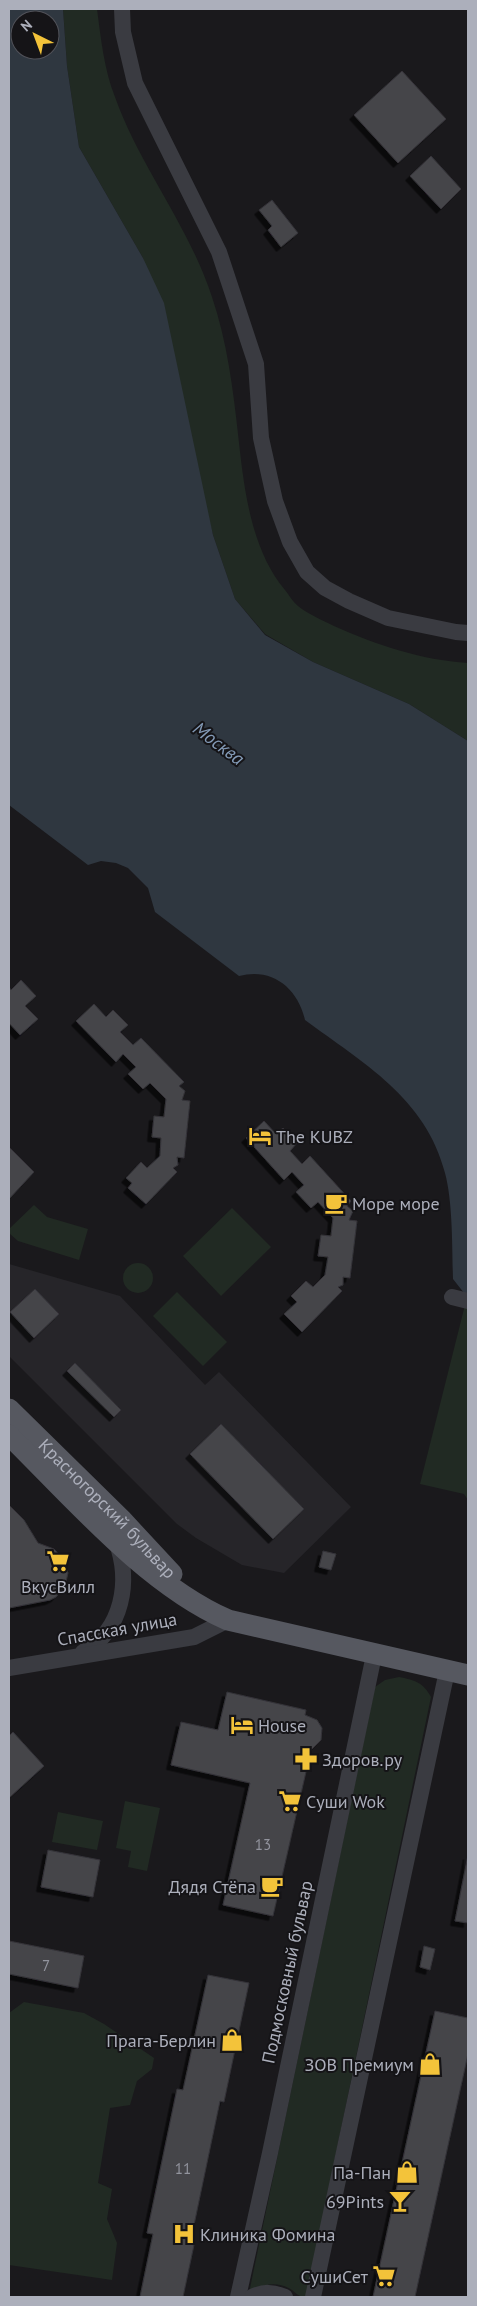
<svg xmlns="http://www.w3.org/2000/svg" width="477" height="2306" font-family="'PT Sans',sans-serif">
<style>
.built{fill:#262529}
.green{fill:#212a23}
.water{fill:#2f3740;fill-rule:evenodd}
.building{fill:#444449;stroke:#343338;filter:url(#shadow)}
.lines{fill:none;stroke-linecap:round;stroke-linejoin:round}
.minor{stroke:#3a3b41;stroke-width:16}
.major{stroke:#565860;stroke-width:21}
.labels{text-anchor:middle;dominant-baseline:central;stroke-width:4;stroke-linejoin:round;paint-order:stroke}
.number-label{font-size:15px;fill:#92949e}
.poi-label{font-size:18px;fill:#acafbb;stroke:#151417;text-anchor:start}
.street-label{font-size:18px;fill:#acafbb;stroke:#151417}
.water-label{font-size:19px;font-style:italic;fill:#839ab6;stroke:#151417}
</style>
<defs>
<filter id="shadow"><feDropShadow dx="-4.5" dy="4.5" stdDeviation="0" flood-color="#0009"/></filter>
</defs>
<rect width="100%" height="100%" fill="#1a191c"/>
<path class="built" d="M9,1264L120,1296L205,1385L219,1372L351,1507L284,1573L242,1565L196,1538L177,1524L9,1356Z"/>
<g class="green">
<path d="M63,9H97C101,39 104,69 115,97C140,167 189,226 212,297C227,341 233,389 238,434C244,487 250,548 285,590C289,595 293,602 298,606C308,614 322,620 334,626C377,645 421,660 468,663V741L409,704L313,662L265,634L235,599L213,535L143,258L79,147L67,66Z"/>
<path d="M34,1205L47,1217L88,1229L79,1260L18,1241L9,1233V1229Z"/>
<path d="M232,1208L271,1247L221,1296L183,1256Z"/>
<circle cx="138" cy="1278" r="15"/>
<path d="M177,1292L227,1342L203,1366L153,1316Z"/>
<path d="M465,1305L468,1306V1500L464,1494L420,1484Z"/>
<path d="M399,1677C414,1680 423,1682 431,1697L306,2297C299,2297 297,2294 292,2290C277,2280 262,2284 249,2293L375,1687L385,1680Z"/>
<path d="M125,1801L160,1808L147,1871L128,1867L131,1851L116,1848Z"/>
<path d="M58,1812L103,1821L97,1850L52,1842Z"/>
<path d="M24,2002L84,2013L104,2024L154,2058L152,2069L137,2081L130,2105L110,2108L98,2183L112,2189L107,2219L117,2243L112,2280L9,2265V2013Z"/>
</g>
<path class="water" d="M9,9H63L67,66L79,147L143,258L164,303L213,535L235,599L265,635L313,662L409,704L468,741V1293H464L453,1279C452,1248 453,1203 445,1173C426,1098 363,1063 305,1020C298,988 272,967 239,976L155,912L148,888L128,868L116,863L101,861L88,865L9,805ZM20,20H50V50H20Z"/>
<g class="building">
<path d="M402,71L446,119L398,163L354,115Z"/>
<path d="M431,156L461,189L441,209L410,176Z"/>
<path d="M272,200L298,233L281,247L268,230L272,226L259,210Z"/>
<path d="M21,980L36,996L25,1006L38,1019L20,1035L9,1023V987L11,990Z"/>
<path d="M94,1004L106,1017L113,1010L128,1025L120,1032L133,1045L141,1038L184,1082L179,1086L185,1091L182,1100L190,1101L184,1158L177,1157L178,1165L173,1168L177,1172L146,1204L128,1188L132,1183L126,1178L141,1162L147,1168L160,1156L161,1138L152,1137L154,1116L164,1117L166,1099L150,1083L143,1089L128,1074L136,1067L123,1054L116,1062L76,1021Z"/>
<path d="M264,1121L276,1134L283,1128L297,1143L290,1151L302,1164L310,1156L351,1201L347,1206L353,1211L349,1220L357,1221L350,1278L343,1277V1285L338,1287L342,1291L302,1332L284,1314L297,1302L291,1296L306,1281L313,1287L325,1275L328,1257L318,1256L321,1235L331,1236L333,1218L318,1202L311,1208L296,1192L304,1185L292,1172L284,1180L246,1138Z"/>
<path d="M9,1147L34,1172L9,1199Z"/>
<path d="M35,1289L59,1314L34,1338L10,1312Z"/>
<path d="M75,1363L121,1410L114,1417L67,1371Z"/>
<path d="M221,1424L304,1509L273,1539L190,1454Z"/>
<path d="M9,1505L24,1520L38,1543L54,1549L64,1559L68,1573L65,1586L56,1597L50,1600L9,1608Z"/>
<path d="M323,1551L336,1554L331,1570L319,1567Z"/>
<path d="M227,1692L306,1710L305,1715L317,1720L322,1728L321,1740L311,1750L273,1916L223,1905L250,1783L171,1765L181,1722L218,1730Z"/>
<path d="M13,1732L44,1766L9,1798V1736Z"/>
<path d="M48,1850L100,1860L93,1897L41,1887Z"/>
<path d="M468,1855V1923L455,1921Z"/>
<path d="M9,1941L84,1956L78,1988L9,1974Z"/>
<path d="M424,1946L435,1949L430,1970L420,1967Z"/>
<path d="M208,1975L249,1983L224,2102L220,2101L190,2244L194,2245L183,2297H140L153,2234L147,2233L177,2089L183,2090Z"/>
<path d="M435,2011L468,2018V2054L415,2297H373Z"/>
</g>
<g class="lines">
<g class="minor">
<path d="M122,9L123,32L135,83L219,252L256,364L261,438L275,501L290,542L307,572L325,588L349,601L388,618L456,632L468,633"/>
<path d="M452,1297L468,1301"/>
<path d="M83,1652C123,1630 131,1581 116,1541"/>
<path d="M9,1668L194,1637L228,1620"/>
<path d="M238,2297L270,2153L374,1655"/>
<path d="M252,2297C264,2291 273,2292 285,2297"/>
<path d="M313,2297L447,1671"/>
</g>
<g class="major">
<path id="s1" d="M9,1409L121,1519L172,1574"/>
<path d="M9,1435C72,1497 147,1585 228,1620L468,1675"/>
</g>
</g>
<defs>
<symbol id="hotel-bare" viewBox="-9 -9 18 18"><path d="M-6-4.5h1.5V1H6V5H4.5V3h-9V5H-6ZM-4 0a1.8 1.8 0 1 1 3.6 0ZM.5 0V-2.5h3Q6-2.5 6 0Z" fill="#f3c33a" stroke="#151417" stroke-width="2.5" paint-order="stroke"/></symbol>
<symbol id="cafe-bare" viewBox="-9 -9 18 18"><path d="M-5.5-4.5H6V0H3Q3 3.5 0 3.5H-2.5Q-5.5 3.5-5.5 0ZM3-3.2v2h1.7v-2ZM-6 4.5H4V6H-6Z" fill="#f3c33a" stroke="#151417" stroke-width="2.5" paint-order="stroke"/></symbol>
<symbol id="supermarket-bare" viewBox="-9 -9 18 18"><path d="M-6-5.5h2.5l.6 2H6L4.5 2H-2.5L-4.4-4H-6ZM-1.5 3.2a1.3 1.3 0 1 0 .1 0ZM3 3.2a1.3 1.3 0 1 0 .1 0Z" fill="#f3c33a" stroke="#151417" stroke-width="2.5" paint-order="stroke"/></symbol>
<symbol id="pharmacy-bare" viewBox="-9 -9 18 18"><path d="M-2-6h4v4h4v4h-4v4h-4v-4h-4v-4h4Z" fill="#f3c33a" stroke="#151417" stroke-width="2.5" paint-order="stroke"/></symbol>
<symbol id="shop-bare" viewBox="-9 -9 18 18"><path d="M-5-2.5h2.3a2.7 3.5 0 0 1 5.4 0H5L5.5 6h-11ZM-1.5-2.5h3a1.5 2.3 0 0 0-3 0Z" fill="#f3c33a" stroke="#151417" stroke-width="2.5" paint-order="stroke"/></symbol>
<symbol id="bar-bare" viewBox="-9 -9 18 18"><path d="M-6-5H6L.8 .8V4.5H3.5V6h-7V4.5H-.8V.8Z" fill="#f3c33a" stroke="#151417" stroke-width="2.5" paint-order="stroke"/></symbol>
<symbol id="hospital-bare" viewBox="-9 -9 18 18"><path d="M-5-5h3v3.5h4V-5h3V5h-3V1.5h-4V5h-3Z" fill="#f3c33a" stroke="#151417" stroke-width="2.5" paint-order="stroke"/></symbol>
</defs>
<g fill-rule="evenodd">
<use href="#hotel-bare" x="244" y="1120" width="32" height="32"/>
<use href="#cafe-bare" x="320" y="1187" width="32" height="32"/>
<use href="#supermarket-bare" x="42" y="1545" width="32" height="32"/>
<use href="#hotel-bare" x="226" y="1709" width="32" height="32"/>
<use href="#pharmacy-bare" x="290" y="1743" width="32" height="32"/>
<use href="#supermarket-bare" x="274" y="1785" width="32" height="32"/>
<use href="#cafe-bare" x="256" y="1870" width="32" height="32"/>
<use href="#shop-bare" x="216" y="2024" width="32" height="32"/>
<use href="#shop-bare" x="414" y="2048" width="32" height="32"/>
<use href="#shop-bare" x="391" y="2156" width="32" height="32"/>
<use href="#bar-bare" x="384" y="2185" width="32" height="32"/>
<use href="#hospital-bare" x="168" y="2218" width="32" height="32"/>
<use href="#supermarket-bare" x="368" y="2260" width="32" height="32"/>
</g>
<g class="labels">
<g class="number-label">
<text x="263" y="1844">13</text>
<text x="46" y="1965">7</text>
<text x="183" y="2168">11</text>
</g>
<g class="poi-label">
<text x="276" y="1136">The KUBZ</text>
<text x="352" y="1203">Море море</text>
<text x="58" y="1586" text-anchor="middle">ВкусВилл</text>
<text x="258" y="1725">House</text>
<text x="322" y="1759">Здоров.ру</text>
<text x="306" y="1801">Суши Wok</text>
<text x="256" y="1886" text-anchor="end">Дядя Стёпа</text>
<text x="216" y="2040" text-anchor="end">Прага-Берлин</text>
<text x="414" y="2064" text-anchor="end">ЗОВ Премиум</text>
<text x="391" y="2172" text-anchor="end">Па-Пан</text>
<text x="384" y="2201" text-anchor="end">69Pints</text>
<text x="200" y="2234">Клиника Фомина</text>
<text x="368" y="2276" text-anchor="end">СушиСет</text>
</g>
<g class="street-label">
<text stroke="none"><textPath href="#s1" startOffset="140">Красногорский бульвар</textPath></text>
<text transform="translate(117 1629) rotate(-10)">Спасская улица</text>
<text transform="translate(287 1972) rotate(-78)">Подмосковный бульвар</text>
</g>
<g class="water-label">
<text transform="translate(219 743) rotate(37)">Москва</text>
</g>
</g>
<rect width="477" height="2306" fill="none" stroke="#acafbb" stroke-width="20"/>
<g transform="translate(35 35) rotate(318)"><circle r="24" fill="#151417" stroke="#515259"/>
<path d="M0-4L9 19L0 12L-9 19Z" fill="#f3c33a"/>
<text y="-8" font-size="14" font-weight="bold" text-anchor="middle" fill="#acafbb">N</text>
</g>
</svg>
